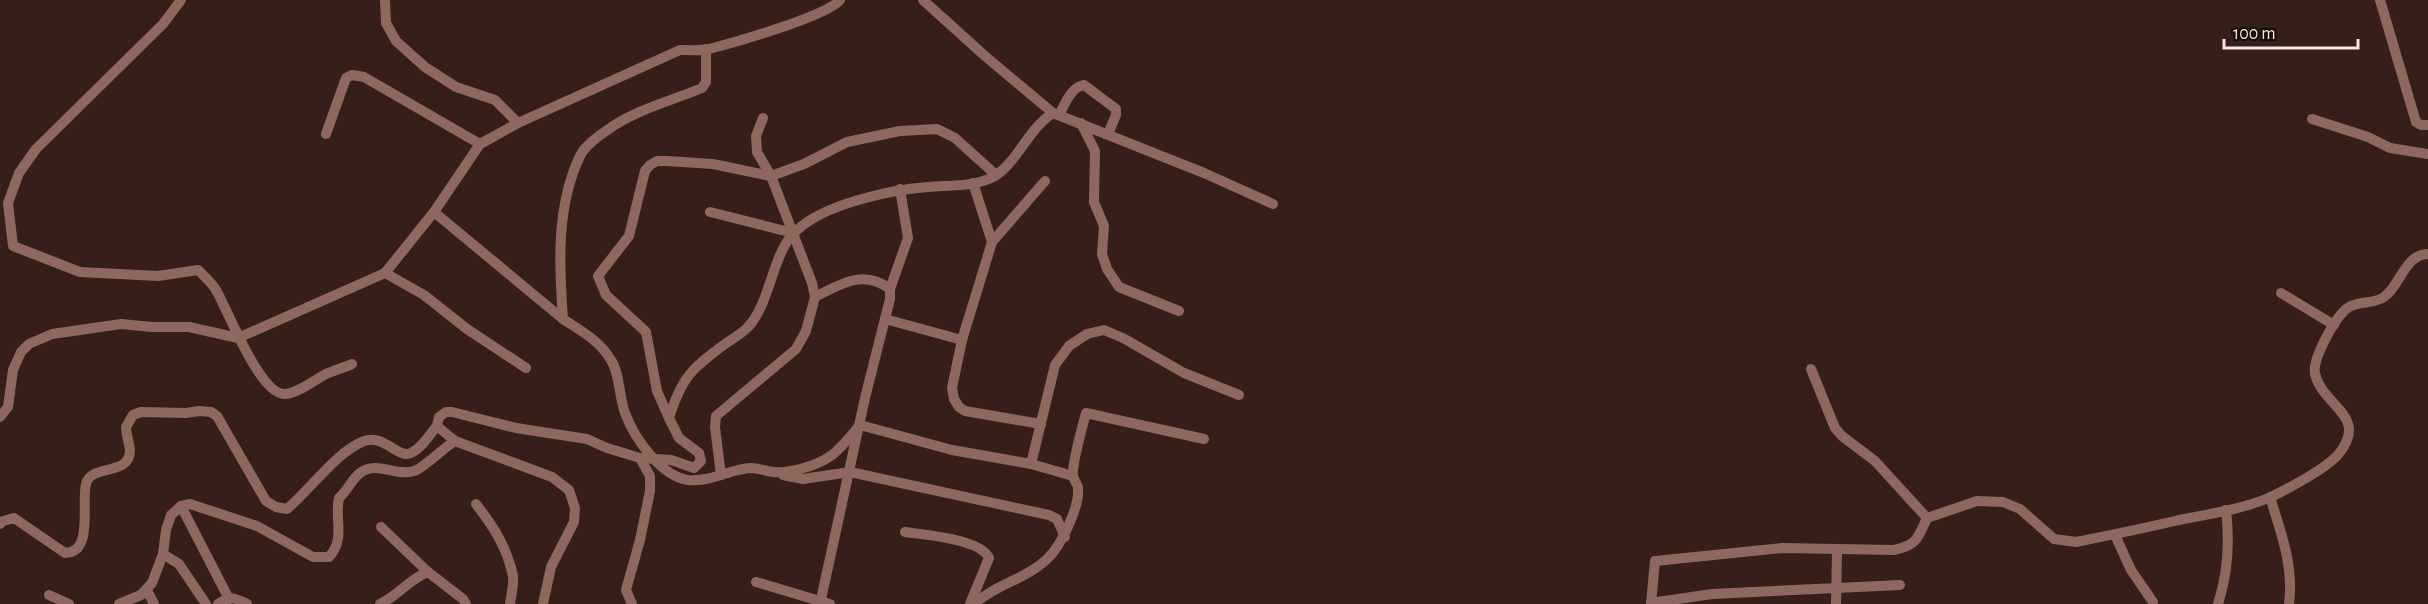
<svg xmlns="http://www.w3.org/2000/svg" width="2428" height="604" font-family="'Alegreya Sans',sans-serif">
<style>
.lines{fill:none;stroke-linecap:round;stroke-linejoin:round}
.street{stroke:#8e685e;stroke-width:10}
</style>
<rect width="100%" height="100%" fill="#361f18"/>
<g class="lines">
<g class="street">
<path d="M181,0L163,24L36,149L19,173L8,203L13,246L80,272L158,276L198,270C204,276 212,283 216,290C228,310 260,396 285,394C299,393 314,380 326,374C334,370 344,368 352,364"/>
<path d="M385,0L386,23L396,41L425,67L456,87L495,100L518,123"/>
<path d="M923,0L985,56L1053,113L1204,173L1273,204"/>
<path d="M2380,0L2416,122L2421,125H2428"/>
<path d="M706,49V82L702,88C671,101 634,110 606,131C598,136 584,147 580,156C556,206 559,266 563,319C581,331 599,340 611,360C620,374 619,397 625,413C634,437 660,476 688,480C711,482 730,469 751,468C759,468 764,471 773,472C781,473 792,471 800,469C832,461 840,449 860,425L952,450L1031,464L1073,476"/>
<path d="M1059,115C1065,104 1071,87 1084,85L1116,109V115L1108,134"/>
<path d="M2312,119L2368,137L2390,148L2428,154"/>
<path d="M1081,123L1095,151L1094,202L1104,226L1102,254L1107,269L1119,287L1179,311"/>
<path d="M326,134L346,78L352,75L364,77L480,144"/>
<path d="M973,183L992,242L962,340L952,388L954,399L959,407L965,411L1041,424"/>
<path d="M434,212L563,319"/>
<path d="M710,212L793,233"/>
<path d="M992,242L1045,181"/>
<path d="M385,273L424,295L467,329L526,368"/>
<path d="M2281,293L2334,325"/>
<path d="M815,297C841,284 863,269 890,289"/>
<path d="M885,319L962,340"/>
<path d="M1811,369L1835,428L1842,436L1875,461L1927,518"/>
<path d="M0,417L8,407L13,370L21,352L29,344L52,334L121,324L152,327H189L238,338L385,273L434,212L480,144L518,123L680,50C689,50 700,51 709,49C733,43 827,16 840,0"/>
<path d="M669,418L657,391L646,332L606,295L598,276L629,236L645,171L650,165L657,161H667L713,164L771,176L804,164L847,142L900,131L937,129L955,138L996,175"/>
<path d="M1031,464L1055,365L1069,346L1087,334L1104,330L1123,338L1184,373L1239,395"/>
<path d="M721,475L715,427L716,416L796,349L806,331L815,297L812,283L771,176L757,152L756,136L763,118"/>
<path d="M783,475L803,479L850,472L1049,515L1057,519L1065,537"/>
<path d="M2270,497C2281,533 2294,566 2289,604"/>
<path d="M476,504C493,526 507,547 513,576C514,585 511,595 510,604"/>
<path d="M181,506L228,597L226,604"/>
<path d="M0,524L3,521L14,518L65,553C94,553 81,503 86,484C91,463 130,477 130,450C129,442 126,434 126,427L133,415L141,412L186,413L199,411L211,412L217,416L266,501L276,507L287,509C310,490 336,452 364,441C384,434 398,459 411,453C422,448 429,435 437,426"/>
<path d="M381,527L428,572L463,599L466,604"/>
<path d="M905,532C925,535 981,539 989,558L970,604"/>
<path d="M2115,535L2131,570L2153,602"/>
<path d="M163,554L179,564L206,604"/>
<path d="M756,582L830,604"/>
<path d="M147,590L154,604"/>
<path d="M49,595L69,604"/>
<path d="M1651,603L1712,594L1900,585"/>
<path d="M119,604L141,595L152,583L163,554L166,530L171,515L181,506L190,504L257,526L313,557H329C346,539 334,519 339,498C348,490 351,480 360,473C377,460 395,477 414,471C424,468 443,448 455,441"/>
<path d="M218,604C231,596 234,597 247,604"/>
<path d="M380,604C398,596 409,579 428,572"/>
<path d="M543,604L551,567L574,522L575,508L569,490L552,477L455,441L437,426L439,417L446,412H452L516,428L587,439L607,448L640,458L671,460L694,468L701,461L699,453L679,438L669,418C682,377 691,369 725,344C732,339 741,334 747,328C771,304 772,252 796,231C824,204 890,190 928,187C949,185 976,187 995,176C1019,160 1028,129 1053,113"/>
<path d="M632,604L626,590L640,540L650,491V476L640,458"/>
<path d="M820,604L865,398L890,299V289L908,238L900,189"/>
<path d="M974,604C996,584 1027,579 1048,558C1061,546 1080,506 1078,488C1078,484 1073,480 1073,475C1072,466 1083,424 1086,413L1204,439"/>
<path d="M1651,604L1655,561L1782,548L1894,550C1917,545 1918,538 1927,518L1977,501L2003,502L2020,509L2054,539L2076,542C2111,535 2145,528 2179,520C2209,514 2243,509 2271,497C2284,491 2296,484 2308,477C2318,471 2328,465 2337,456C2371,416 2323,407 2315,374C2312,359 2336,315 2349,307C2359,301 2374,304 2384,297C2400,286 2405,254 2428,254"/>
<path d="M1836,604L1837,550"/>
<path d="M2218,604C2228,573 2230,543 2226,510"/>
</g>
</g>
<path d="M2224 39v9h134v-9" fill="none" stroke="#f6e6e1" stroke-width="3"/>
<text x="2233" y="39" font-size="18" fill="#f6e6e1" stroke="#160c09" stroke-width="4.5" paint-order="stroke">100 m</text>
</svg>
